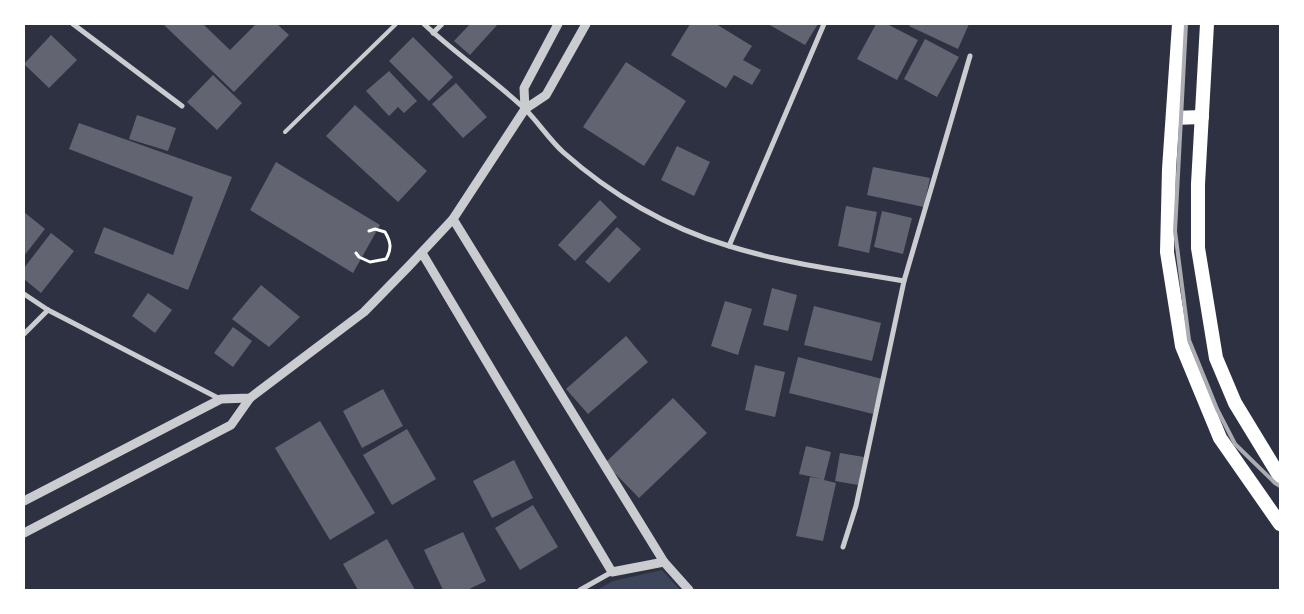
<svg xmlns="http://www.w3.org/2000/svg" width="1304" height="614" font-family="Cabin,sans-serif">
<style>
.green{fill:#3c4559}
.building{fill:#626471}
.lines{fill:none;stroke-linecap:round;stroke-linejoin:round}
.path{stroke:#fff;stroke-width:3}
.service{stroke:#caccd0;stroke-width:4}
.minor{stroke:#caccd0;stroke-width:5}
.tertiary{stroke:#caccd0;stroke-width:9}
.trunk{stroke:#fff;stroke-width:14}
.rail{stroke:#abadb3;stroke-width:4}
</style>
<rect width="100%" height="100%" fill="#2d3142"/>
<path class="green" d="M662,570L680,590H597L613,581Z"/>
<g class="building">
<path d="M163,24H203L230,50L256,24H277L289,35L234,92Z"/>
<path d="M470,24H498L470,55L454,41Z"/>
<path d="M690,24H716L752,46L743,60L761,70L752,85L734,75L726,88L671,55Z"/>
<path d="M768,24H818L805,45Z"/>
<path d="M876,24H887L918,40L897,80L857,59Z"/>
<path d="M910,24H969L958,49L909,26Z"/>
<path d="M51,35L77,60L49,88L24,64Z"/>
<path d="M413,37L453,77L429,101L389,61Z"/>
<path d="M925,39L959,57L937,97L904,79Z"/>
<path d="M626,62L686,101L644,166L583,127Z"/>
<path d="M389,71L417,101L404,113L398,107L389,116L366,91Z"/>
<path d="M213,75L242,103L217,130L187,102Z"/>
<path d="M456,83L487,117L463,138L432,104Z"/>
<path d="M355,105L427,171L398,202L326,136Z"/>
<path d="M137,115L176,128L168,151L129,139Z"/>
<path d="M79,123L232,177L188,290L94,253L104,227L173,255L193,197L69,149Z"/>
<path d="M677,146L710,162L694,196L661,180Z"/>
<path d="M276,162L380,225L353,273L250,210Z"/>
<path d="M873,167L930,178L924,207L867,195Z"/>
<path d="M600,200L617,217L575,261L558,245Z"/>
<path d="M846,206L877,212L869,253L838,246Z"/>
<path d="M882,211L912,218L903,254L874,247Z"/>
<path d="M24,212L45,229L24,256Z"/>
<path d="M617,227L641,249L609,283L585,262Z"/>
<path d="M51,233L74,251L41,293L24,279V268Z"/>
<path d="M261,285L300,317L269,347L232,319Z"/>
<path d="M772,288L797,295L788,331L763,325Z"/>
<path d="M148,293L172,310L155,333L132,316Z"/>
<path d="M725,301L752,309L738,355L711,346Z"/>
<path d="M814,306L881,323L872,361L804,345Z"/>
<path d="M233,327L252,341L233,367L214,353Z"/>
<path d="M626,336L648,362L588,414L566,389Z"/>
<path d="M798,357L882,379L873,414L789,393Z"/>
<path d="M755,365L785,372L775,417L745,410Z"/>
<path d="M383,389L403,426L362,448L343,411Z"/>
<path d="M673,398L707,433L639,498L605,463Z"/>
<path d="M320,421L375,513L330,540L275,448Z"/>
<path d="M407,429L436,479L392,505L363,455Z"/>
<path d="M806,446L831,452L824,480L836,483L823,541L796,536L810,477L822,479L799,474Z"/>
<path d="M840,453L864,457L858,485L835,481Z"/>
<path d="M514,460L533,498L492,518L473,481Z"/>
<path d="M533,505L558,547L520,570L495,528Z"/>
<path d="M463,532L486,581L467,590H443L424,550Z"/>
<path d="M387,539L415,590H358L343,564Z"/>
</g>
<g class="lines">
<path class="path" d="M356,253L359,257L370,262L386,259C392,249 391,242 385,232L375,229L369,231"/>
<path class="service" d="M285,132L396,24"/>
<g class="minor">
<path d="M73,24L182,106"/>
<path d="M424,24C456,54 493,79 525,109C538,122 549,139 563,152C610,194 668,228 729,246C786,264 846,271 904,281L856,506L843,547"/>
<path d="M433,33L442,24"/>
<path d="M729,246L824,24"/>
<path d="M904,281L970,56"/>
<path d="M24,294L48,310L220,399"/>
<path d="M24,334L48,310"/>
<path d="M580,590L612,572"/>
</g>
<g class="tertiary">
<path d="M525,109L524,88L558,24"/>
<path d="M453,219L664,562L689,590"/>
<path d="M422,253L612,572L664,562"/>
<path d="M24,501L221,399L250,398L364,312L408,267L453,219L525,109L546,95L586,24"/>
<path d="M24,533L231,425L250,398"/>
</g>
<g class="trunk">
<path d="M1179,24L1169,169L1167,252L1182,346L1220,438L1280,524"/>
<path d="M1207,24L1198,184V248L1216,358L1235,403L1280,477"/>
<path d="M1173,118L1202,117"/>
</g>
<path class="rail" d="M1186,24L1175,231L1189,340L1217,409L1235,444L1275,483L1280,486"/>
</g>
<rect width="1304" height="614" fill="none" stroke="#ffffff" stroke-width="50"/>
</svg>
